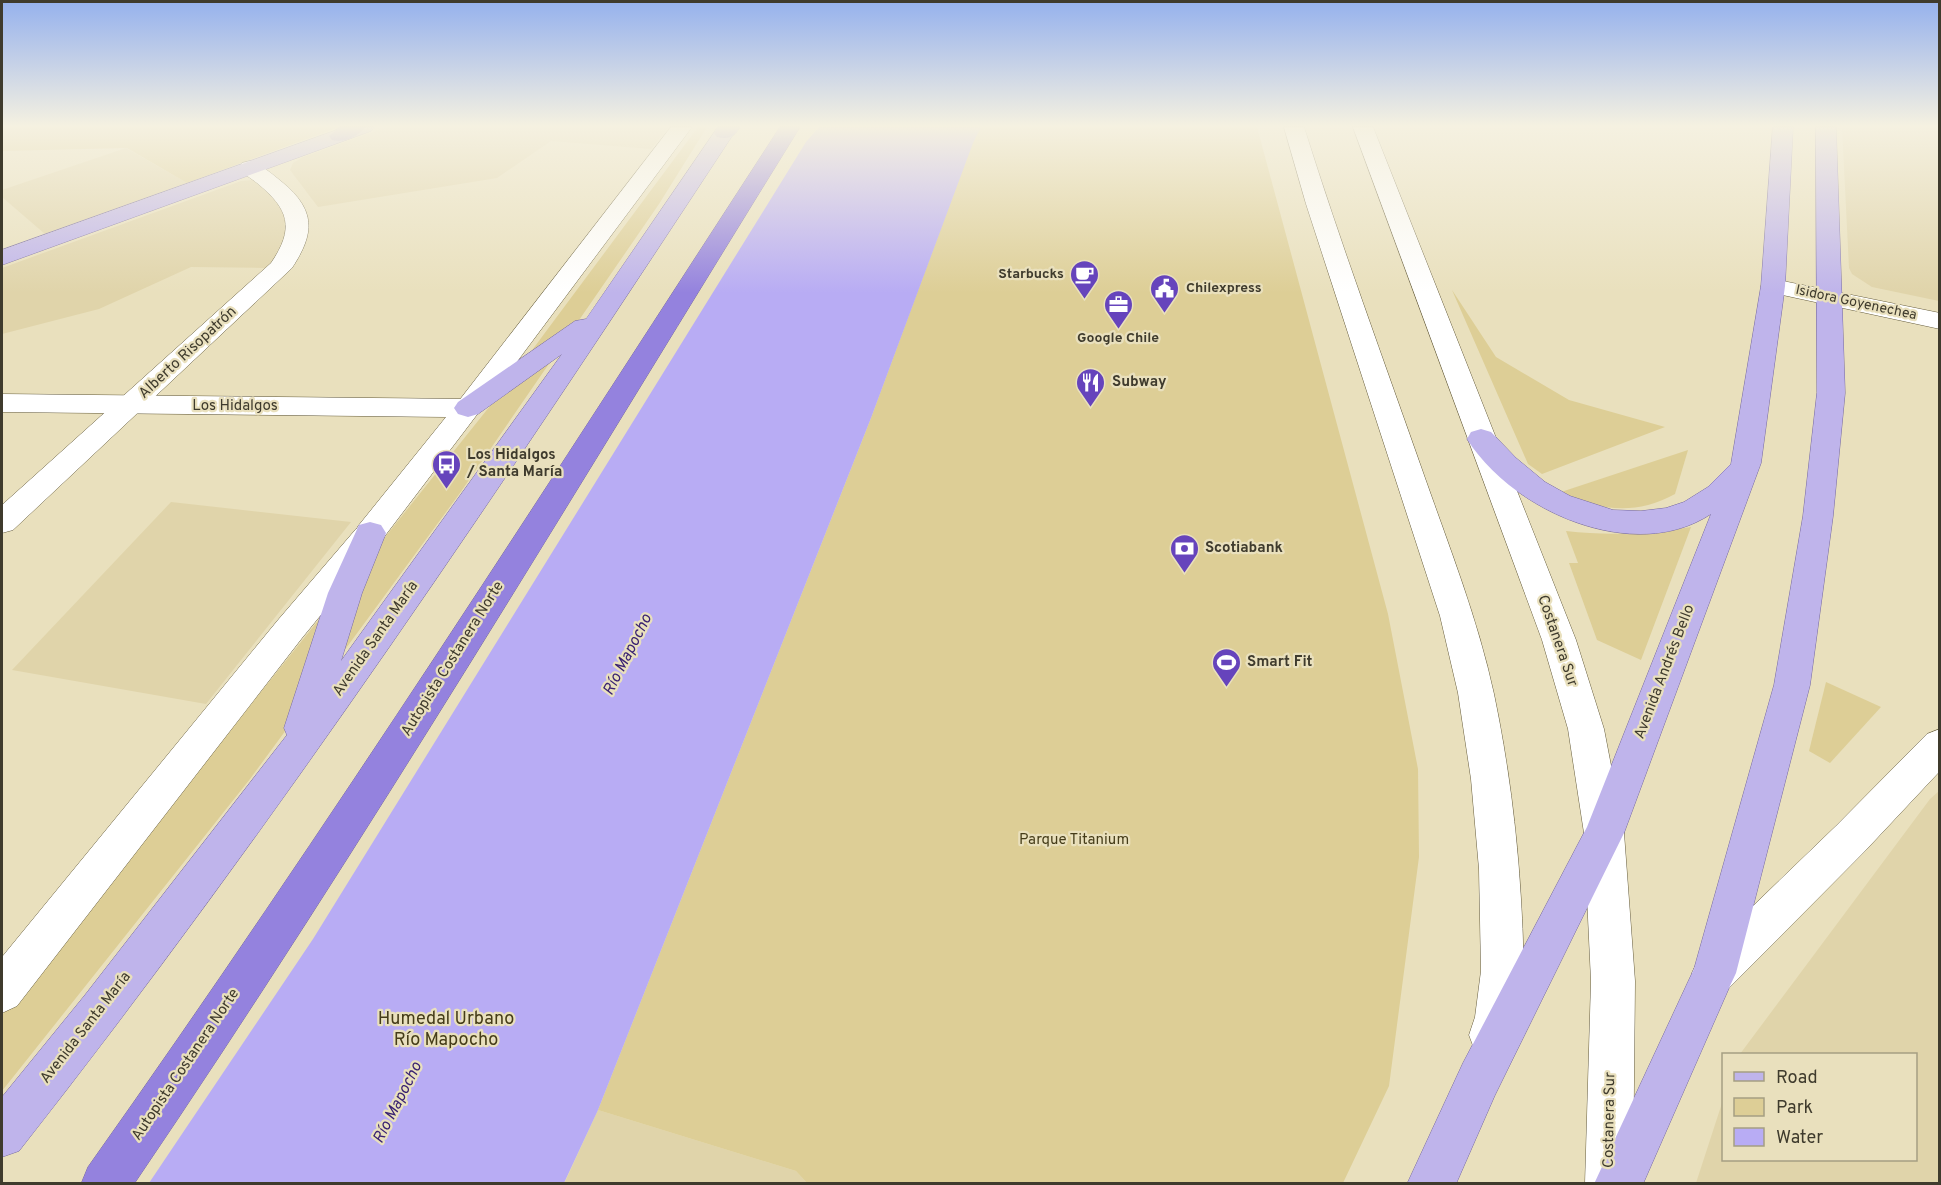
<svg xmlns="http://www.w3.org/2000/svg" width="1941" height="1185" font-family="Overpass,sans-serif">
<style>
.built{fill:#e0d4aa}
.green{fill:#ddce96}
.water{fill:#b8acf4}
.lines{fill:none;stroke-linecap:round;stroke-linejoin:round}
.street-casing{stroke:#665d3e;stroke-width:1}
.secondary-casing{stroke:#665d3e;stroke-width:1}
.primary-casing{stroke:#7669a0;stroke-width:1}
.highway-casing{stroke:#7669a0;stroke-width:1}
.street{fill:#fff;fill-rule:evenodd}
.secondary{fill:#fff;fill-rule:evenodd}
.primary{fill:#bfb4eb;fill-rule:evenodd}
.highway{fill:#9482de;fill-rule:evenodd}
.labels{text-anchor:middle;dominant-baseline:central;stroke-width:4.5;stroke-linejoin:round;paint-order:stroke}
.far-poi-label{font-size:14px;font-weight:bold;fill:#3f3b2d;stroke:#e9e0bd;text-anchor:end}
.far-street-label{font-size:14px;fill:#3f3b2d;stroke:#e9e0bd}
.street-label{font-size:15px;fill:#3f3b2d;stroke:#e9e0bd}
.poi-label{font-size:15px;font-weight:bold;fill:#3f3b2d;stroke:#e9e0bd;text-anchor:start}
.park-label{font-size:15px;fill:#453c19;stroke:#e9e0bd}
.water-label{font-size:16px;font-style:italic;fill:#392172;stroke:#e9e0bd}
.near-park-label{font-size:18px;fill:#453c19;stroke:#e9e0bd}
</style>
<rect width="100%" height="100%" fill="#e9e0bd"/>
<g class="built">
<path d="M387,127H669L651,149L551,141L497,178L318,207L290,170L293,163L303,157Z"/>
<path d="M1842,127H1939V301L1872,287L1852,274L1849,268Z"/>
<path d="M126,148L187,183L45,234L2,197V190Z"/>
<path d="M254,180L259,182L288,215L287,243L267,268L191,267L99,309L2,334V268L241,181Z"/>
<path d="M171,502L351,522L206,704L12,670Z"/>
<path d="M1939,791V1183H1696L1723,1100L1724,1160H1916V1054H1740L1930,799Z"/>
<path d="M598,1110L796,1171L807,1183L564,1184Z"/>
</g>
<g class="green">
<path d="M2,127H339L187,183L127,148L2,151Z"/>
<path d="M698,127H707L659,204L460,493L250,779L2,1091V1015L498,396Z"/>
<path d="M824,127H1257L1388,614L1418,769L1419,857L1389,1086L1343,1183H807L796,1171L598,1110L871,418L961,174L162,1184Z"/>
<path d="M1452,290L1496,357L1569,400L1665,427L1542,474L1528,464Z"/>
<path d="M1688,450L1675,494C1633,517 1599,509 1558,493Z"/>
<path d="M1691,527L1641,660L1597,640L1569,563H1578L1566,531C1608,536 1649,534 1691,527Z"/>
<path d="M1826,682L1881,707L1830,763L1809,751Z"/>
</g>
<path class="water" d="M819,127H981L973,143L871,418L598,1110L564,1183H149L313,939L806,142Z"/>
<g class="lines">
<defs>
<g id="street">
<path d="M671,127H692L478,414L468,417L458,414L454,408L458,402Z"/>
<path d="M250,161C262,165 272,174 282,182C316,210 315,233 292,268L13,530L2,533V505L271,263C295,228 289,209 257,183C251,178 244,175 239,168L242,163Z"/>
<path d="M367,526L378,529L383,537L378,545L302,638L17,1006L2,1013V957L278,620L356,529Z"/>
</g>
<g id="secondary">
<path d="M1284,127H1304C1341,245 1384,361 1425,478C1450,549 1478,620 1494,694C1508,761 1517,830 1521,899C1524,952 1527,1001 1507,1051L1491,1057L1475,1051L1469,1035L1475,1017L1481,971L1479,869L1471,779L1458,693L1440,616L1306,204Z"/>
<path d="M1353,127H1373L1576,640L1604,729L1624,833L1635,981L1633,1184H1585L1591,981L1584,833L1568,729L1542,640Z"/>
<path d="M1773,279L1940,313V329L1764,291L1761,286L1764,281Z"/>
<path d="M2,394L468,399L478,402L482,408L381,541L370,544L359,541L354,533L359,525L446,417L2,412Z"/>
<path d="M1940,729V771L1865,851L1729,988L1714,994L1699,988L1692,973L1699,958L1837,825L1927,734Z"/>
</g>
<g id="primary">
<path d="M345,127H374L371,131L2,265V250Z"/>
<path d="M718,127H738C509,476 277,823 19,1151L2,1157V1097L85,995L287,735L284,728L328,593L359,525L370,522L381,525L386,533L362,593L341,661L562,354L478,414L468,417L458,414L454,408L458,402L575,321L586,319Z"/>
<path d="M1773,127H1793L1785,286L1761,463L1624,833L1495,1095L1456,1184H1407L1463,1063L1587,827L1711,514C1634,565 1512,511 1467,439L1471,432L1481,429L1491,432L1516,458L1545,482L1570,496L1613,510L1641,511L1666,508L1684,502L1708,487L1731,464L1761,286Z"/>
<path d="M1816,127H1836L1845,393L1833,516L1810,685L1736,973L1729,988L1643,1184H1594L1694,969L1774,685L1803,516L1817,393Z"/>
</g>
<g id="highway">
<path d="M340,127H365C358,137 344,143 332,140L329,136Z"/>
<path d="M718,127H740C734,137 728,140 717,137L714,133Z"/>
<path d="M780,127H800C581,481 368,839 134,1184H81L88,1167C329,827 553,477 780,127Z"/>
</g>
</defs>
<use href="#street" class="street-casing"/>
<use href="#secondary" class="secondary-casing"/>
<use href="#primary" class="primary-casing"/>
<use href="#highway" class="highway-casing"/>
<use href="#street" class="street"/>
<use href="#secondary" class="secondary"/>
<use href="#primary" class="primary"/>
<use href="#highway" class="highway"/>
</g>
<linearGradient id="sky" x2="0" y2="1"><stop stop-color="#95b1ed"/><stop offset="0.43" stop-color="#f5f1e1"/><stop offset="1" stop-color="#f5f1e1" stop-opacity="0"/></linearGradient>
<rect width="1941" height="293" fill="url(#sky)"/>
<defs>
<symbol id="cafe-pin" viewBox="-11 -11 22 30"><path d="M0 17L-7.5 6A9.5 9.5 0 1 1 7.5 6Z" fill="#6644bc" stroke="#e9e0bd"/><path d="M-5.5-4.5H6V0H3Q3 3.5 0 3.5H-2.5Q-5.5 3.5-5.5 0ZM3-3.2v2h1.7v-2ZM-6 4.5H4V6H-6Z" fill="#fff"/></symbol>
<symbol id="civic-pin" viewBox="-11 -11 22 30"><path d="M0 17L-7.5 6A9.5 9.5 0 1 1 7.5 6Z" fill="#6644bc" stroke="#e9e0bd"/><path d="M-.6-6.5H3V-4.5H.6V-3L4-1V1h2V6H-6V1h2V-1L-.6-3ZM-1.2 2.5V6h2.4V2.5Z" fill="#fff"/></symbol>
<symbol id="office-pin" viewBox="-11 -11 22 30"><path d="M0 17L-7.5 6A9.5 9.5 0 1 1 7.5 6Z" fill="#6644bc" stroke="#e9e0bd"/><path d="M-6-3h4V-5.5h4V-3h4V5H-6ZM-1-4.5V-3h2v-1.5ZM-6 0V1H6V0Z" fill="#fff"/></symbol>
<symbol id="restaurant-pin" viewBox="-11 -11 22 30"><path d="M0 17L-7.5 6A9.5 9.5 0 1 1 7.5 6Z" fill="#6644bc" stroke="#e9e0bd"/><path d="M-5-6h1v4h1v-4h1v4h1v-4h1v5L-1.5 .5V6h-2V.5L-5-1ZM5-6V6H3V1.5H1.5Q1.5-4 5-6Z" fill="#fff"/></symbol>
<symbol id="bus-pin" viewBox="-11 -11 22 30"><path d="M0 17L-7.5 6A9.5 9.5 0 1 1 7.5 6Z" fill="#6644bc" stroke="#e9e0bd"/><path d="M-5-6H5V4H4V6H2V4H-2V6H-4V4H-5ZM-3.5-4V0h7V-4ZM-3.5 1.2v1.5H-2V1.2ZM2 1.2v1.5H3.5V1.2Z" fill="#fff"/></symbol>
<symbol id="bank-pin" viewBox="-11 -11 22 30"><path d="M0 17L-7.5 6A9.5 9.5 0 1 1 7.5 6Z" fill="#6644bc" stroke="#e9e0bd"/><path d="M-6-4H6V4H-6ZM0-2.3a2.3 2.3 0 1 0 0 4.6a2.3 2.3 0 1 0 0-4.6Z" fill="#fff"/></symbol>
<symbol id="stadium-pin" viewBox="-11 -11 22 30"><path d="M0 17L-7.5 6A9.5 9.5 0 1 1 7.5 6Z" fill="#6644bc" stroke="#e9e0bd"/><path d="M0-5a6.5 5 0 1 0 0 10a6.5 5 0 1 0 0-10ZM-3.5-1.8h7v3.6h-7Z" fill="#fff"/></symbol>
</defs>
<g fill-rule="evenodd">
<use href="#cafe-pin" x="1068" y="258" width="33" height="45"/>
<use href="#civic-pin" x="1148" y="272" width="33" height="45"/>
<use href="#office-pin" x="1102" y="288" width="33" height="45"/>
<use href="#restaurant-pin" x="1074" y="366" width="33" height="45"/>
<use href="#bus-pin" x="430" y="448" width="33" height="45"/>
<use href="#bank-pin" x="1168" y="532" width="33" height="45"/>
<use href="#stadium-pin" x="1210" y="646" width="33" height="45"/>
</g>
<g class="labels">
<g class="far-poi-label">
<text x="1064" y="274">Starbucks</text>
<text x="1186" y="288" text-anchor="start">Chilexpress</text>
<text x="1118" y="338" text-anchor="middle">Google Chile</text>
</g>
<g class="far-street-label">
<text transform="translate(1856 303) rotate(12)">Isidora Goyenechea</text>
</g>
<g class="street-label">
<text transform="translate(188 353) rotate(-43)">Alberto Risopatrón</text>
<text x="235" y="406">Los Hidalgos</text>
<text transform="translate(376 639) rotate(-55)">Avenida Santa María</text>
<text transform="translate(1557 641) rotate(71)">Costanera Sur</text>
<text transform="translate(453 659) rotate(-58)">Autopista Costanera Norte</text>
<text transform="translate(1665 672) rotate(-69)">Avenida Andrés Bello</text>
<text transform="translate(86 1028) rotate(-52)">Avenida Santa María</text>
<text transform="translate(186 1065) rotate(-56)">Autopista Costanera Norte</text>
<text transform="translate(1610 1120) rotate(-89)">Costanera Sur</text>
</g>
<g class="poi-label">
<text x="1112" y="382">Subway</text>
<text x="467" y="455">Los Hidalgos<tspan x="467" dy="17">/ Santa María</tspan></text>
<text x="1205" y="548">Scotiabank</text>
<text x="1247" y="662">Smart Fit</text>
</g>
<g class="park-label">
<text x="1074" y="840">Parque Titanium</text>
</g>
<g class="water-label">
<text transform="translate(628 655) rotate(-63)">Río Mapocho</text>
<text transform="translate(398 1103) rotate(-63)">Río Mapocho</text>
</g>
<g class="near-park-label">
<text x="446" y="1019">Humedal Urbano<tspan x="446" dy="21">Río Mapocho</tspan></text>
</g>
</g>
<rect width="1941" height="1185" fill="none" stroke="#3f3b2d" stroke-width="6"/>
<rect x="1722" y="1053" width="195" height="108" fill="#e9e0bd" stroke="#a59e83" stroke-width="1.5"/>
<rect x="1734" y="1072" width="30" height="9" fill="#bfb4eb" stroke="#a59e83" stroke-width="1.5"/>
<text x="1776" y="1083" font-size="18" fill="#3f3b2d">Road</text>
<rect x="1734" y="1098" width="30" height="18" fill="#ddce96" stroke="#a59e83" stroke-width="1.5"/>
<text x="1776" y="1113" font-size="18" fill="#3f3b2d">Park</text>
<rect x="1734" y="1128" width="30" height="18" fill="#b8acf4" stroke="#a59e83" stroke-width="1.5"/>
<text x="1776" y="1143" font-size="18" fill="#3f3b2d">Water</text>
</svg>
